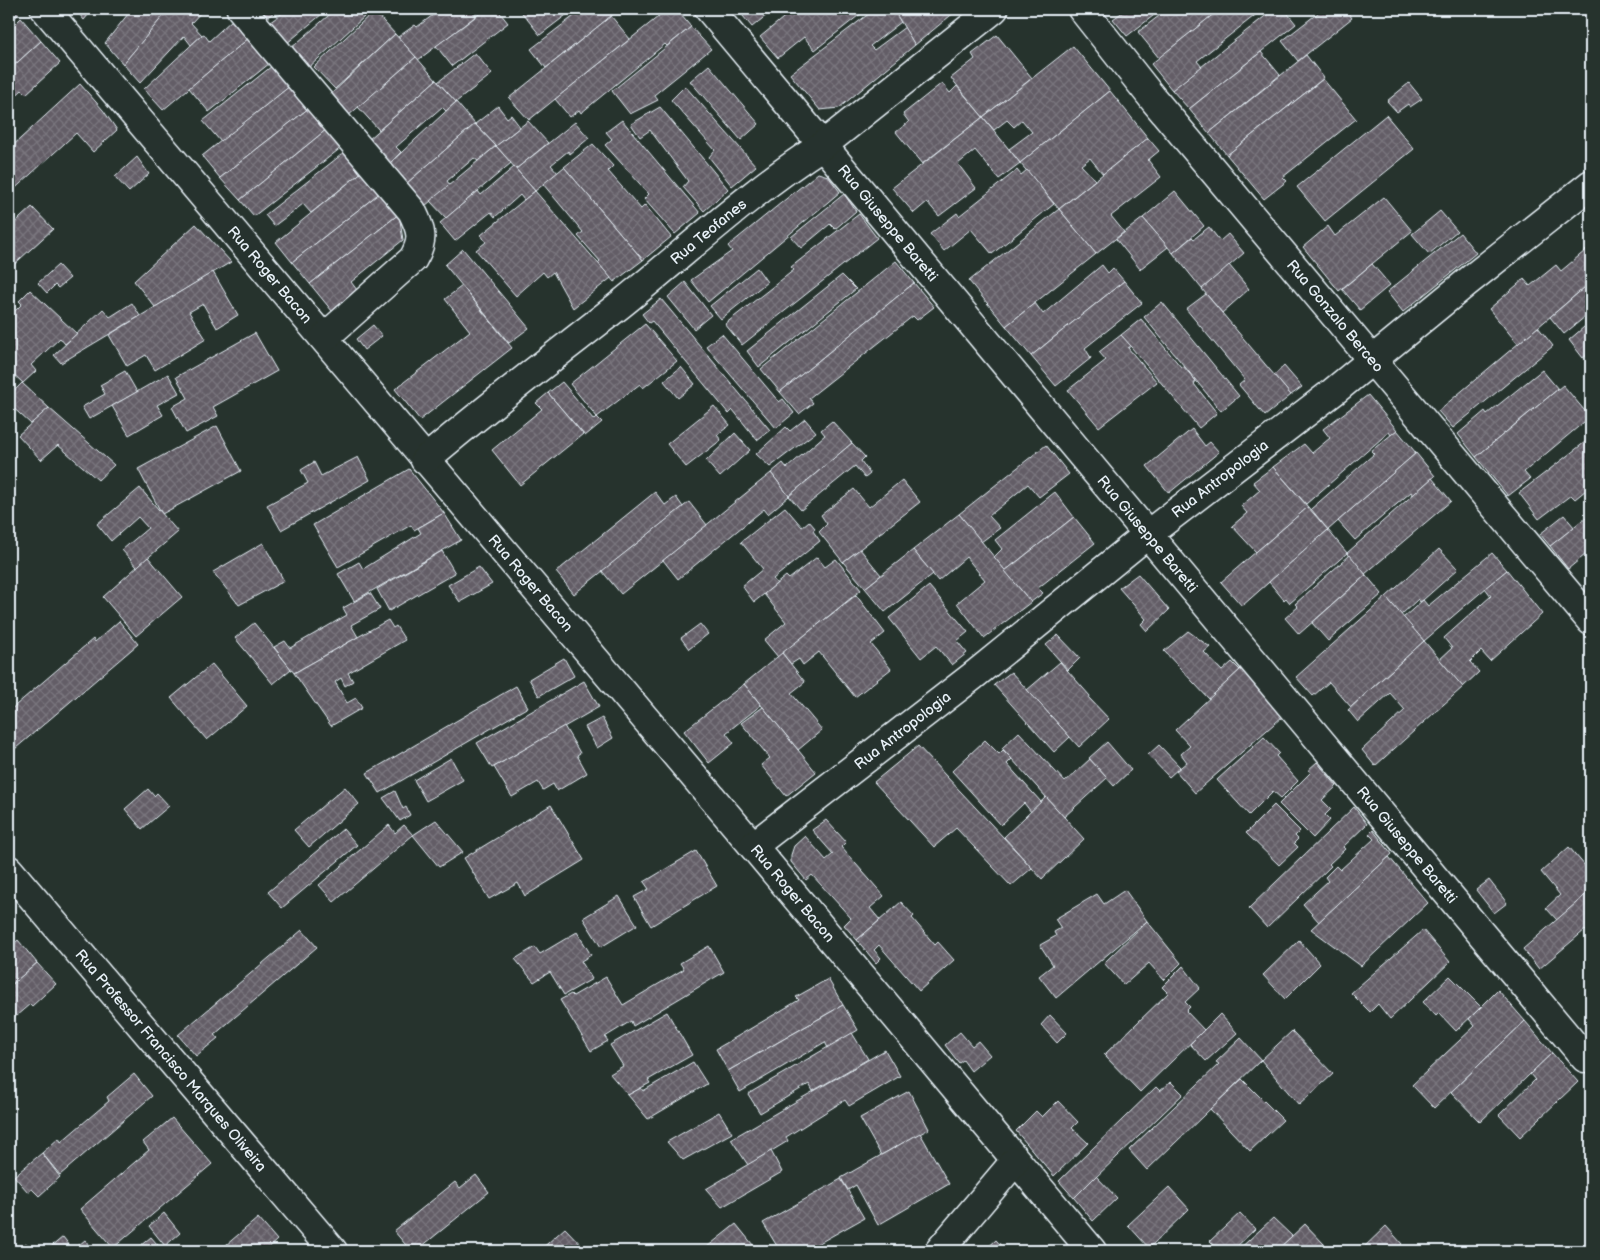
<svg xmlns="http://www.w3.org/2000/svg" width="1600" height="1260" font-family="'Balsamiq Sans',sans-serif">
<style>
.building{fill:url(#building-cross-hatch);stroke:#e8f1f8}
.lines{fill:none;stroke-linecap:round;stroke-linejoin:round}
.minor-casing{stroke:#e8f1f8;stroke-width:31}
.minor{stroke:#26332d;stroke-width:28}
.labels{text-anchor:middle;dominant-baseline:central;stroke-width:5;stroke-linejoin:round;paint-order:stroke}
.street-label{font-size:15px;fill:#e8f1f8;stroke:#26332d}
</style>
<defs>
<pattern id="building-cross-hatch" width="8" height="8" patternUnits="userSpaceOnUse" patternTransform="scale(1.25)"><rect width="8" height="8" fill="#635d66"/><path d="M0 0l8 8M0 8l8-8" fill="none" stroke="#79757d"/></pattern>
</defs>
<rect width="100%" height="100%" fill="#26332d"/>
<filter id="ink" filterUnits="userSpaceOnUse"><feTurbulence type="fractalNoise" baseFrequency=".02" numOctaves="2"/><feDisplacementMap in="SourceGraphic" scale="10" xChannelSelector="R" yChannelSelector="G"/><feConvolveMatrix kernelMatrix="1 2 1 2 8 2 1 2 1" color-interpolation-filters="sRGB"/></filter>
<g filter="url(#ink)">
<g class="building">
<path d="M9,9H14L19,14L9,23Z"/>
<path d="M75,9H93L84,20Z"/>
<path d="M132,9H165L168,11L123,64L105,43Z"/>
<path d="M169,9H204L191,23L202,35L191,45L184,36L140,83L123,64Z"/>
<path d="M257,9H278L265,19Z"/>
<path d="M288,9H328L286,44L269,23Z"/>
<path d="M336,9H356L364,17L307,69L290,49Z"/>
<path d="M441,9H471L476,16L418,60L398,37L415,25L417,27Z"/>
<path d="M486,9H497L508,23L452,66L436,46Z"/>
<path d="M519,9H574L540,35Z"/>
<path d="M583,9H620L546,68L531,49Z"/>
<path d="M668,9H676L691,27L667,46L665,44L581,113L579,110L570,117L555,99Z"/>
<path d="M740,9H784L777,15L773,10L752,27L738,10Z"/>
<path d="M794,9H861L863,12L815,50L804,37L778,58L760,37Z"/>
<path d="M875,9H893L901,22L870,46L874,50L905,27L915,45L839,108L820,110L790,74Z"/>
<path d="M893,9H954L956,11L915,45Z"/>
<path d="M1127,9H1162L1127,36L1113,19Z"/>
<path d="M1168,9H1220L1159,58L1138,32Z"/>
<path d="M1220,9H1263L1197,61L1202,67L1172,90L1151,64Z"/>
<path d="M1274,9H1284L1296,24L1189,109L1172,90Z"/>
<path d="M1323,9H1345L1352,18L1298,61L1282,41Z"/>
<path d="M374,11L395,34L335,89L314,67Z"/>
<path d="M611,16L630,39L529,120L509,98Z"/>
<path d="M21,18L41,41L9,70V30Z"/>
<path d="M233,19L249,38L163,110L144,89L202,35L204,34L209,41Z"/>
<path d="M691,27L711,49L654,95L658,100L630,114L612,91Z"/>
<path d="M395,34L416,57L348,116L330,95Z"/>
<path d="M997,35L1032,78L983,117L951,78L975,59L972,54Z"/>
<path d="M249,38L270,63L209,112L189,88Z"/>
<path d="M41,41L60,63L26,94L22,90L9,102V70Z"/>
<path d="M1073,46L1110,91L1020,163L1009,149L1032,132L1022,120L1014,127L1007,120L994,130L983,117Z"/>
<path d="M1261,52L1280,75L1209,133L1189,109Z"/>
<path d="M475,53L492,74L456,102L438,82Z"/>
<path d="M1306,55L1324,78L1227,155L1209,133Z"/>
<path d="M416,57L436,80L379,130L358,107Z"/>
<path d="M709,65L759,124L741,140L690,81Z"/>
<path d="M272,66L290,86L221,142L203,121Z"/>
<path d="M1323,79L1356,119L1283,177L1287,181L1264,199L1227,155Z"/>
<path d="M436,80L456,102L446,111L442,107L396,147L401,152L389,164L368,140Z"/>
<path d="M942,83L950,93L957,86L983,117L922,164L896,132L909,122L903,114Z"/>
<path d="M1409,83L1422,99L1410,107L1408,104L1397,112L1387,101Z"/>
<path d="M80,84L103,110L117,130L93,152L76,133L9,194V149Z"/>
<path d="M290,86L309,108L220,178L202,156Z"/>
<path d="M685,86L756,166L732,186L709,157L715,150L671,100Z"/>
<path d="M1110,91L1148,138L1103,174L1090,158L1081,165L1095,180L1059,209L1020,163Z"/>
<path d="M456,102L475,124L406,184L389,164Z"/>
<path d="M498,106L507,118L511,115L520,127L496,146L475,124Z"/>
<path d="M660,107L728,189L704,211L683,187L688,181L650,130L640,137L631,124Z"/>
<path d="M309,108L327,129L240,200L220,178Z"/>
<path d="M1386,115L1414,149L1325,221L1297,187Z"/>
<path d="M983,117L1020,163L999,179L975,150L958,164L976,188L939,216L927,202L914,213L892,188Z"/>
<path d="M622,120L700,213L675,234L644,199L649,194L605,145L612,139L606,132Z"/>
<path d="M528,121L548,143L516,169L496,146Z"/>
<path d="M575,122L589,138L570,154L568,151L551,165L558,173L535,191L516,169Z"/>
<path d="M475,124L496,146L478,161L474,158L447,181L450,185L425,206L406,184Z"/>
<path d="M327,129L342,147L254,216L240,200Z"/>
<path d="M1148,138L1159,151L1148,160L1161,177L1111,216L1124,232L1096,254L1059,209Z"/>
<path d="M593,144L613,166L608,171L641,209L645,205L671,237L643,260L564,167Z"/>
<path d="M496,146L511,163L446,218L430,201Z"/>
<path d="M346,151L363,171L311,213L303,204L274,226L265,215Z"/>
<path d="M137,157L149,174L129,192L115,177Z"/>
<path d="M514,167L535,191L524,200L520,195L495,217L491,212L455,241L440,223L478,191L481,195Z"/>
<path d="M564,167L643,260L614,282L598,263L600,261L578,236L583,232L543,184Z"/>
<path d="M1017,170L1021,175L1027,170L1054,204L992,254L971,229L944,251L930,234L957,213L959,216Z"/>
<path d="M363,171L381,192L292,262L276,242Z"/>
<path d="M818,173L828,176L840,192L708,302L691,280L732,251L728,246Z"/>
<path d="M535,191L611,278L573,308L553,272L547,277L543,272L516,296L476,250L486,242L481,235Z"/>
<path d="M1175,191L1204,226L1173,253L1143,218Z"/>
<path d="M381,192L399,214L310,284L292,262Z"/>
<path d="M844,194L856,211L835,229L830,224L801,248L791,237Z"/>
<path d="M1384,197L1412,231L1339,291L1303,247L1328,226L1335,236Z"/>
<path d="M32,207L53,229L9,269V228Z"/>
<path d="M1059,209L1096,254L1006,326L969,281Z"/>
<path d="M1440,211L1457,231L1429,254L1412,234Z"/>
<path d="M399,214L403,240L351,282L357,290L332,311L310,284Z"/>
<path d="M859,214L877,238L742,345L725,324L794,270L791,267Z"/>
<path d="M1143,218L1168,247L1140,269L1116,239Z"/>
<path d="M196,224L231,262L155,307L134,281Z"/>
<path d="M1209,227L1220,241L1228,234L1244,253L1202,289L1173,253L1192,237L1194,239Z"/>
<path d="M1460,233L1476,253L1403,312L1387,292Z"/>
<path d="M1591,246V282L1518,344L1489,309L1524,279L1530,286L1556,265L1561,271Z"/>
<path d="M463,249L529,328L509,343L445,265Z"/>
<path d="M896,261L914,283L780,392L761,369Z"/>
<path d="M1372,264L1390,285L1360,310L1342,289Z"/>
<path d="M58,265L70,278L58,288L55,285L47,293L38,283Z"/>
<path d="M1102,265L1108,273L1113,268L1124,281L1031,356L1006,326L1035,303L1043,314Z"/>
<path d="M1229,265L1249,289L1222,313L1202,289Z"/>
<path d="M757,268L767,282L721,319L710,306Z"/>
<path d="M213,272L238,315L217,328L203,304L189,312L206,339L155,370L146,355L127,366L109,335Z"/>
<path d="M842,275L856,289L759,367L747,351Z"/>
<path d="M1124,281L1142,303L1085,348L1091,358L1056,386L1031,356Z"/>
<path d="M685,282L711,315L694,329L668,297Z"/>
<path d="M1591,282V312L1564,334L1550,317Z"/>
<path d="M914,283L934,307L917,320L913,316L809,398L813,403L799,414L780,392Z"/>
<path d="M462,286L512,348L420,420L395,389L470,331L445,299Z"/>
<path d="M30,290L77,334L65,344L60,338L31,365L36,371L23,383L9,370V317L22,304L19,301Z"/>
<path d="M1206,294L1291,395L1265,416L1239,385L1245,380L1186,309Z"/>
<path d="M661,299L770,430L757,440L733,410L729,414L652,321L649,323L642,314Z"/>
<path d="M1162,302L1239,396L1221,411L1144,317Z"/>
<path d="M132,303L140,316L61,363L54,355L103,309L110,317Z"/>
<path d="M1141,319L1181,367L1183,366L1196,381L1194,384L1217,413L1199,428L1121,335Z"/>
<path d="M1591,321V352L1583,358L1569,340Z"/>
<path d="M645,324L677,361L643,388L640,384L597,417L570,384Z"/>
<path d="M373,325L382,336L364,350L356,339Z"/>
<path d="M1538,327L1553,346L1453,428L1438,411Z"/>
<path d="M255,333L277,371L213,407L218,416L186,433L172,407L188,398L176,377Z"/>
<path d="M722,334L779,402L783,399L794,413L776,428L706,346Z"/>
<path d="M1121,335L1131,346L1128,348L1157,382L1099,427L1068,390L1106,360L1099,352Z"/>
<path d="M1284,366L1302,387L1291,395L1274,375Z"/>
<path d="M681,367L695,384L678,398L664,381Z"/>
<path d="M1542,370L1558,389L1476,457L1458,434L1485,411L1487,414Z"/>
<path d="M125,371L137,392L89,419L82,407L105,394L100,385Z"/>
<path d="M168,374L179,393L157,405L163,415L129,435L112,406Z"/>
<path d="M562,382L594,420L597,417L602,422L585,436L548,393Z"/>
<path d="M22,383L49,408L31,424L9,404V396Z"/>
<path d="M1563,385L1590,417L1524,472L1530,479L1508,496L1476,457Z"/>
<path d="M548,393L583,434L520,485L492,450L542,409L536,403Z"/>
<path d="M1368,395L1397,430L1391,435L1389,432L1306,504L1273,467L1304,444L1312,453L1330,438L1323,429Z"/>
<path d="M714,406L730,425L717,435L721,440L686,467L667,444Z"/>
<path d="M49,408L114,465L98,480L58,445L41,460L18,435Z"/>
<path d="M805,419L816,432L770,467L756,454L786,427L790,431Z"/>
<path d="M832,421L852,443L789,496L771,473L783,463L787,468L825,435L821,430Z"/>
<path d="M217,426L241,471L162,514L138,469Z"/>
<path d="M1192,429L1205,446L1210,442L1219,452L1169,493L1147,466Z"/>
<path d="M1397,430L1416,453L1328,530L1311,509L1374,454L1371,451Z"/>
<path d="M735,433L750,450L720,477L706,461Z"/>
<path d="M1589,439L1591,442V486L1575,499L1571,495L1539,519L1519,493Z"/>
<path d="M852,443L865,457L861,461L870,474L865,478L855,466L801,510L789,496Z"/>
<path d="M1046,445L1069,474L1039,497L1028,484L989,516L1000,528L981,542L959,514Z"/>
<path d="M1416,453L1435,476L1413,495L1411,492L1355,540L1338,521Z"/>
<path d="M358,457L370,480L281,530L267,505L308,483L301,470L314,462L321,476Z"/>
<path d="M1273,467L1308,507L1256,552L1232,526L1247,513L1241,506L1260,490L1253,482Z"/>
<path d="M409,469L444,513L414,530L411,525L338,567L313,525Z"/>
<path d="M771,473L789,496L768,514L764,509L678,579L663,560Z"/>
<path d="M1432,478L1451,501L1365,574L1347,553Z"/>
<path d="M902,480L920,502L843,562L819,532L827,524L821,515L854,489L869,507Z"/>
<path d="M140,488L178,532L137,567L122,550L148,528L138,517L111,541L97,524Z"/>
<path d="M655,492L665,505L676,497L683,507L574,594L556,572Z"/>
<path d="M1055,492L1074,517L1005,571L994,557L1002,549L995,540Z"/>
<path d="M689,502L707,525L621,594L602,571Z"/>
<path d="M785,507L802,527L809,521L815,528L813,531L820,541L773,579L777,584L754,602L742,586L763,569L741,542Z"/>
<path d="M1308,507L1328,530L1242,606L1221,582Z"/>
<path d="M444,513L461,540L354,601L338,574L359,562L363,569L421,533L418,528Z"/>
<path d="M1591,513V550L1568,569L1550,546Z"/>
<path d="M959,514L1031,602L984,638L957,603L985,580L966,557L938,581L913,550Z"/>
<path d="M1564,515L1574,527L1550,546L1540,534Z"/>
<path d="M1074,517L1095,543L1038,588L1043,593L1031,602L1005,571Z"/>
<path d="M1328,530L1347,553L1290,603L1286,598L1284,600L1269,582Z"/>
<path d="M263,543L284,581L239,605L213,572Z"/>
<path d="M860,549L881,575L865,588L843,562Z"/>
<path d="M1439,549L1458,569L1423,600L1420,602L1418,599L1401,615L1386,597Z"/>
<path d="M913,550L933,574L885,612L865,588Z"/>
<path d="M442,551L455,573L389,611L377,589Z"/>
<path d="M1492,553L1507,570L1424,641L1403,618L1423,600L1428,606Z"/>
<path d="M1350,555L1366,575L1299,634L1285,618L1298,607L1295,604Z"/>
<path d="M148,557L182,597L136,636L103,597Z"/>
<path d="M817,557L825,567L836,559L861,590L778,657L764,640L786,622L764,594L786,576L789,579Z"/>
<path d="M479,567L492,584L460,602L448,585Z"/>
<path d="M1507,570L1542,614L1490,661L1481,651L1470,662L1479,672L1463,687L1439,660L1452,648L1444,638L1491,596L1485,588Z"/>
<path d="M1138,574L1169,610L1147,631L1141,624L1146,619L1119,588Z"/>
<path d="M1366,575L1382,594L1328,641L1312,623Z"/>
<path d="M929,586L968,632L957,641L967,653L952,665L936,646L921,658L889,618Z"/>
<path d="M370,593L380,609L351,625L358,637L294,673L274,647L285,641L290,648L347,615L343,608Z"/>
<path d="M856,595L885,633L871,644L891,669L855,697L819,652L803,665L799,659L791,664L782,653Z"/>
<path d="M1386,597L1424,641L1351,707L1329,682L1313,696L1296,677Z"/>
<path d="M388,620L393,628L396,626L405,640L348,673L353,681L345,686L341,678L335,682L347,703L356,698L362,708L331,726L294,673Z"/>
<path d="M119,621L138,644L9,754V711L93,639L95,642Z"/>
<path d="M254,623L291,669L273,684L235,638Z"/>
<path d="M700,624L708,634L689,649L681,638Z"/>
<path d="M1188,631L1210,647L1204,652L1222,671L1232,662L1240,670L1209,699L1164,651Z"/>
<path d="M1058,635L1080,658L1068,670L1046,645Z"/>
<path d="M1424,641L1463,687L1375,766L1362,750L1405,710L1390,693L1358,722L1348,710Z"/>
<path d="M782,653L805,682L791,693L822,730L798,750L744,684Z"/>
<path d="M564,658L574,676L539,696L529,679Z"/>
<path d="M1060,662L1090,696L1089,698L1109,719L1079,747L1027,690Z"/>
<path d="M212,664L247,706L207,740L171,698Z"/>
<path d="M1241,669L1282,717L1195,793L1176,771L1187,762L1181,754L1190,746L1175,730Z"/>
<path d="M1011,672L1070,737L1054,752L994,685Z"/>
<path d="M584,681L599,707L492,768L477,743Z"/>
<path d="M744,684L761,705L726,733L734,743L709,763L684,731Z"/>
<path d="M516,686L528,707L380,793L367,773Z"/>
<path d="M763,707L816,772L786,796L761,765L770,758L741,723Z"/>
<path d="M602,718L613,738L597,748L585,727Z"/>
<path d="M564,726L580,753L577,755L587,773L557,791L553,784L543,790L538,782L512,797L494,767Z"/>
<path d="M1019,732L1065,782L1090,759L1107,778L1064,817L1002,748Z"/>
<path d="M1264,737L1279,753L1276,756L1298,781L1281,798L1273,791L1249,815L1217,780Z"/>
<path d="M985,740L999,754L1003,750L1012,759L1007,764L1041,802L1031,812L1024,803L1001,825L952,771Z"/>
<path d="M1107,742L1131,770L1114,786L1089,758Z"/>
<path d="M1159,745L1180,767L1169,777L1148,755Z"/>
<path d="M918,746L1032,868L1011,886L956,828L934,847L874,782Z"/>
<path d="M451,758L463,780L426,801L414,780Z"/>
<path d="M1317,762L1337,786L1322,800L1331,809L1325,815L1330,820L1313,838L1279,804L1311,772L1308,770Z"/>
<path d="M345,787L359,804L309,847L294,830Z"/>
<path d="M148,789L154,796L157,793L169,806L142,829L125,809Z"/>
<path d="M395,791L403,809L406,807L410,815L400,821L383,798Z"/>
<path d="M1046,797L1084,839L1042,879L1004,837Z"/>
<path d="M551,805L584,860L525,896L518,883L489,899L464,858Z"/>
<path d="M1274,805L1300,831L1295,836L1298,839L1294,843L1298,847L1279,865L1246,833Z"/>
<path d="M1354,807L1367,824L1343,847L1345,849L1329,864L1331,866L1267,928L1249,908Z"/>
<path d="M436,820L463,852L439,867L413,835Z"/>
<path d="M826,820L846,842L841,847L884,896L870,908L880,920L857,940L844,925L851,918L812,875L806,880L791,862V855L794,846L805,836L826,860L833,854L812,830Z"/>
<path d="M389,825L395,833L404,825L413,835L334,902L319,885Z"/>
<path d="M343,829L357,845L282,908L268,892Z"/>
<path d="M1373,830L1392,854L1319,922L1303,904L1328,881L1325,877L1336,866L1340,870L1374,839L1369,834Z"/>
<path d="M1569,847L1591,873V890L1557,920L1546,908L1560,895L1541,872Z"/>
<path d="M696,851L717,886L651,926L634,897L649,889L644,882Z"/>
<path d="M1389,857L1428,903L1361,966L1311,929Z"/>
<path d="M1489,880L1507,903L1494,913L1476,890Z"/>
<path d="M1125,890L1147,921L1056,998L1039,976L1053,965L1040,945L1056,936L1054,932L1061,928L1055,919L1097,894L1104,904Z"/>
<path d="M1591,890V937L1585,930L1539,969L1523,949Z"/>
<path d="M619,896L637,925L601,947L583,918Z"/>
<path d="M901,902L914,916L912,918L935,945L938,942L954,960L919,991L879,945L874,950L881,958L876,963L857,940Z"/>
<path d="M1147,921L1181,963L1164,980L1149,963L1124,985L1104,963Z"/>
<path d="M302,930L317,947L214,1035L218,1038L196,1056L178,1035Z"/>
<path d="M1423,930L1450,962L1390,1019L1378,1004L1370,1012L1351,993Z"/>
<path d="M577,932L591,955L581,961L592,979L564,995L550,972L534,982L515,959L535,947L540,954Z"/>
<path d="M18,940L37,963L9,987V948Z"/>
<path d="M1299,940L1320,964L1285,999L1263,975Z"/>
<path d="M709,946L724,972L633,1026L631,1021L605,1037L608,1041L591,1051L560,1000L571,994L573,996L606,977L623,1005L684,969L680,963Z"/>
<path d="M37,963L56,984L32,1006L30,1004L9,1022V987Z"/>
<path d="M1183,966L1200,988L1185,1002L1190,1007L1186,1011L1204,1030L1140,1092L1104,1055L1168,993L1162,987Z"/>
<path d="M1450,976L1481,1007L1456,1031L1439,1013L1436,1016L1423,1002Z"/>
<path d="M828,979L843,1005L728,1071L716,1049L799,1000L796,997Z"/>
<path d="M1498,990L1525,1021L1434,1108L1412,1085L1475,1026L1469,1019Z"/>
<path d="M843,1005L858,1030L828,1048L825,1042L740,1092L728,1071Z"/>
<path d="M667,1012L692,1055L648,1080L650,1083L628,1095L610,1074L623,1066L610,1045Z"/>
<path d="M1220,1014L1237,1033L1206,1061L1190,1044Z"/>
<path d="M1050,1015L1067,1033L1057,1043L1041,1025Z"/>
<path d="M1525,1021L1552,1053L1480,1122L1451,1092Z"/>
<path d="M1292,1031L1333,1074L1299,1105L1261,1060Z"/>
<path d="M960,1032L972,1046L978,1041L990,1055L971,1071L963,1060L959,1063L945,1045Z"/>
<path d="M852,1033L868,1059L813,1091L809,1084L760,1113L748,1094Z"/>
<path d="M1241,1038L1261,1060L1147,1170L1129,1150L1219,1064L1216,1062Z"/>
<path d="M885,1050L900,1076L849,1106L845,1100L786,1137L788,1141L748,1165L731,1139Z"/>
<path d="M1552,1053L1578,1082L1520,1137L1499,1115L1535,1080L1530,1074Z"/>
<path d="M693,1062L707,1084L648,1119L628,1095L641,1088L643,1091Z"/>
<path d="M134,1074L152,1096L60,1175L42,1153L59,1138L61,1142L109,1101L107,1097Z"/>
<path d="M1242,1079L1283,1120L1250,1151L1210,1109Z"/>
<path d="M1171,1082L1183,1094L1074,1198L1059,1181L1156,1087L1160,1091Z"/>
<path d="M909,1091L929,1129L881,1155L860,1118Z"/>
<path d="M1058,1101L1078,1122L1072,1128L1088,1143L1054,1176L1016,1131L1036,1111L1042,1117Z"/>
<path d="M719,1112L732,1133L683,1160L667,1142Z"/>
<path d="M172,1118L212,1164L113,1248L80,1209L149,1150L143,1142Z"/>
<path d="M920,1133L949,1184L878,1225L856,1185L848,1190L841,1178Z"/>
<path d="M771,1151L782,1172L722,1207L706,1189Z"/>
<path d="M42,1153L60,1177L39,1196L32,1189L28,1192L14,1176Z"/>
<path d="M476,1175L489,1192L416,1251H411L394,1231L455,1182L460,1188Z"/>
<path d="M1096,1176L1117,1198L1093,1221L1074,1198Z"/>
<path d="M841,1179L864,1218L805,1251H780L763,1223Z"/>
<path d="M1169,1187L1189,1209L1149,1248L1128,1225Z"/>
<path d="M164,1213L180,1233L165,1246L149,1226Z"/>
<path d="M1240,1213L1255,1229L1232,1251H1220L1210,1241Z"/>
<path d="M258,1218L277,1240L265,1251H219Z"/>
<path d="M1273,1218L1292,1236L1276,1251H1237Z"/>
<path d="M736,1224L757,1250L755,1251H702Z"/>
<path d="M1305,1224L1324,1244L1317,1251H1276Z"/>
<path d="M1386,1226L1402,1244L1394,1251H1360Z"/>
<path d="M565,1228L587,1251H539Z"/>
<path d="M63,1237L73,1250L85,1240L94,1251H55L51,1247Z"/>
<path d="M151,1237L163,1251H134Z"/>
<path d="M996,1240L1006,1251H984Z"/>
<path d="M26,1243L33,1251H17Z"/>
</g>
<g class="lines">
<defs>
<g id="minor">
<path id="s1" d="M45,9L753,846L1092,1251"/>
<path d="M241,9L412,211C422,231 424,240 413,259L324,338"/>
<path id="s2" d="M709,9L1585,1058"/>
<path id="s3" d="M1082,9L1154,100L1591,621"/>
<path id="s4" d="M425,460C488,406 555,356 621,304C687,251 751,191 823,145L994,9"/>
<path id="s5" d="M753,846L973,676L1148,534L1333,392L1466,283L1591,184"/>
<path id="s6" d="M9,870L333,1251"/>
<path d="M939,1251L1015,1161"/>
</g>
</defs>
<use href="#minor" class="minor-casing"/>
<use href="#minor" class="minor"/>
</g>
</g>
<g class="labels">
<g class="street-label">
<text stroke="none"><textPath href="#s2" startOffset="279">Rua Giuseppe Baretti</textPath></text>
<text stroke="none"><textPath href="#s4" startOffset="364">Rua Teofanes</textPath></text>
<text stroke="none"><textPath href="#s1" startOffset="348">Rua Roger Bacon</textPath></text>
<text stroke="none"><textPath href="#s3" startOffset="398">Rua Gonzalo Berceo</textPath></text>
<text stroke="none"><textPath href="#s5" startOffset="594">Rua Antropologia</textPath></text>
<text stroke="none"><textPath href="#s2" startOffset="684">Rua Giuseppe Baretti</textPath></text>
<text stroke="none"><textPath href="#s1" startOffset="752">Rua Roger Bacon</textPath></text>
<text stroke="none"><textPath href="#s5" startOffset="189">Rua Antropologia</textPath></text>
<text stroke="none"><textPath href="#s2" startOffset="1089">Rua Giuseppe Baretti</textPath></text>
<text stroke="none"><textPath href="#s1" startOffset="1158">Rua Roger Bacon</textPath></text>
<text stroke="none"><textPath href="#s6" startOffset="250">Rua Professor Francisco Marques Oliveira</textPath></text>
</g>
</g>
<rect width="1600" height="1260" fill="none" stroke="#26332d" stroke-width="30"/>
<rect x="15" y="15" width="1570" height="1230" fill="none" stroke="#e8f1f8" stroke-width="2" filter="url(#ink)"/>
</svg>
